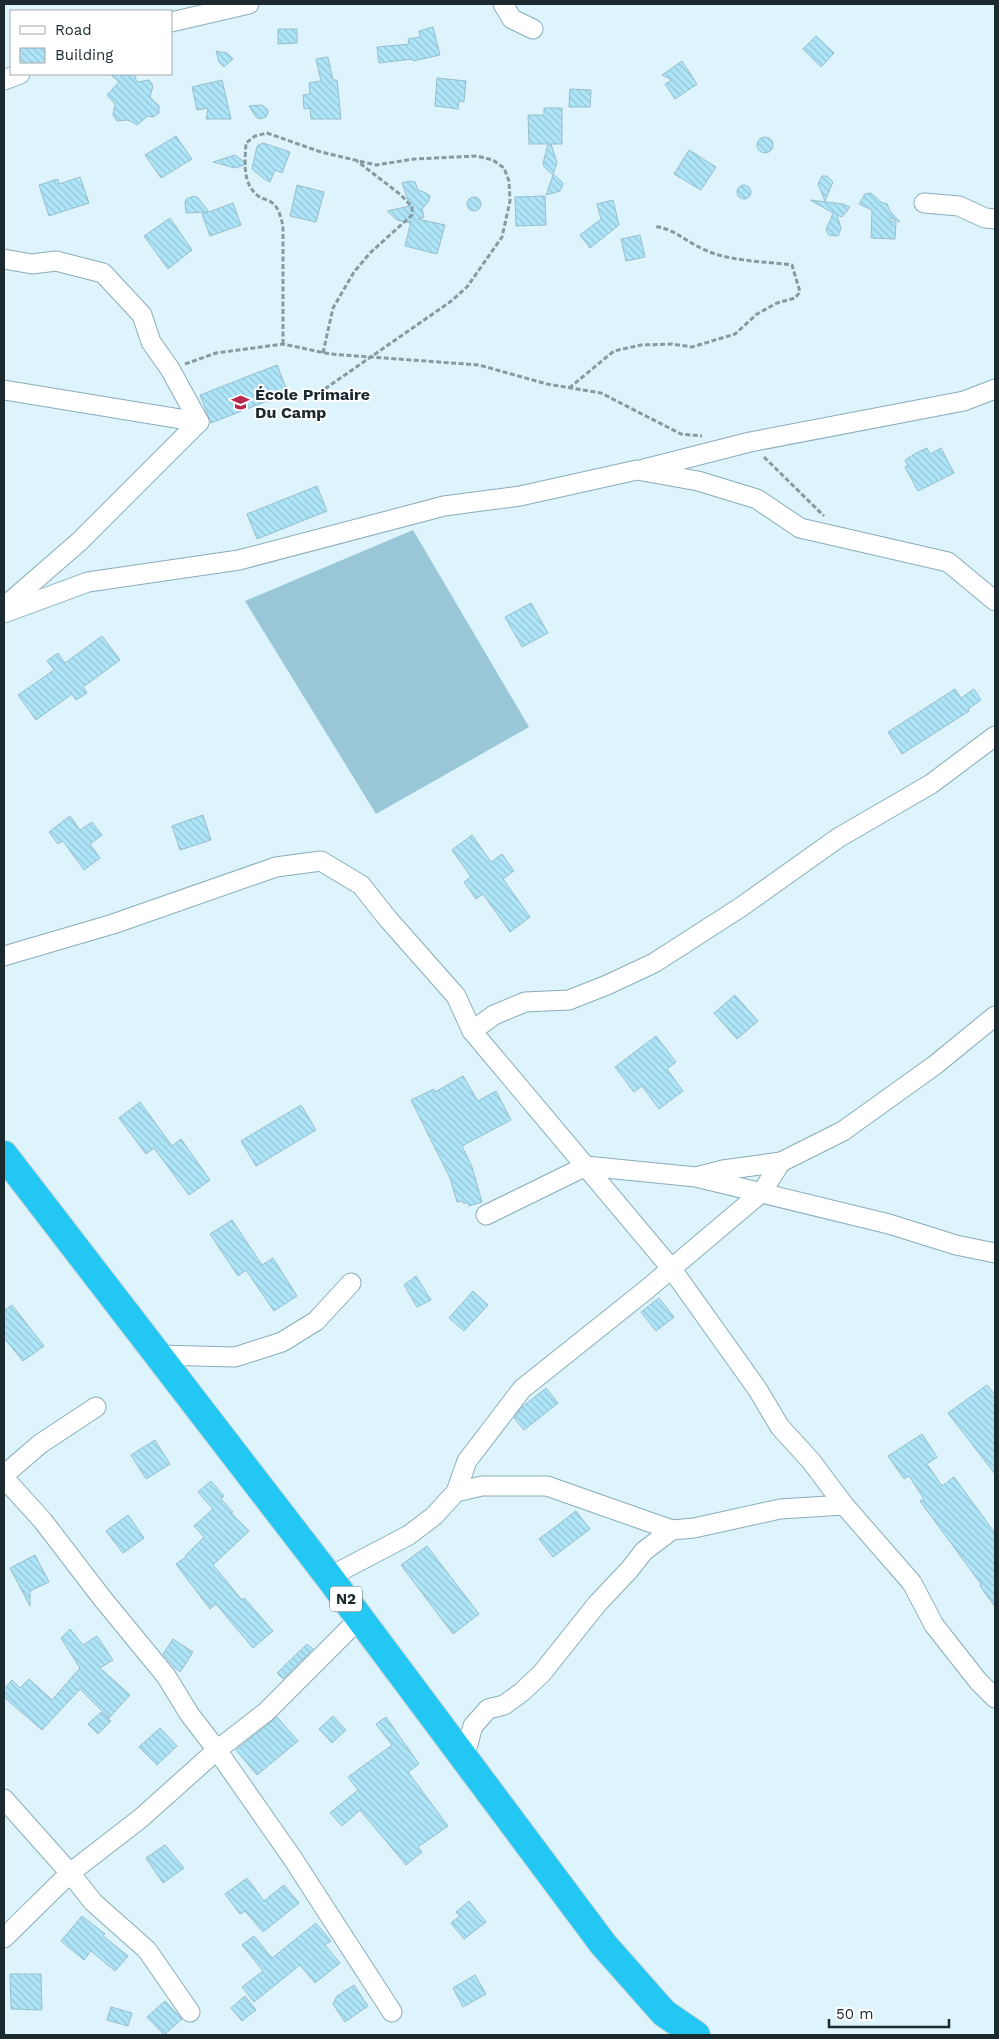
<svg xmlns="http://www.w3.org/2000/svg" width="999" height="2039" font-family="'Work Sans',sans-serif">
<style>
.pitch{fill:#9ac7d7}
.building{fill:url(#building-back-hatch);stroke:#99becb}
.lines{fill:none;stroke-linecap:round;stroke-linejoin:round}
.minor-casing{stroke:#89adba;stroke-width:21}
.highway-casing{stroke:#d1d4d5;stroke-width:30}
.path{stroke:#869aa1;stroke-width:3;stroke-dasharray:5 2.5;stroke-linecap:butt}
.minor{stroke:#fff;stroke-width:19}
.highway{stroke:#22c8f3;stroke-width:28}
.labels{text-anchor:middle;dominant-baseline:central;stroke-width:4;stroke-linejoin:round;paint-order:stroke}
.shield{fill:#fff;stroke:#5f6a6d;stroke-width:1}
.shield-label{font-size:15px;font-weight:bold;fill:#1b2a2f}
.poi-label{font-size:16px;font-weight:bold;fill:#1b2a2f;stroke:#fff;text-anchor:start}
</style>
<defs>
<pattern id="building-back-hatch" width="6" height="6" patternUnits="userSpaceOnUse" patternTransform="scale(1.25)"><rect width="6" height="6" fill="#aee5f9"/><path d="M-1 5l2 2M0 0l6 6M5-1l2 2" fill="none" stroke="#95c5d6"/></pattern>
</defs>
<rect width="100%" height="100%" fill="#ddf4fc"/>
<path class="pitch" d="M413,530L529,727L376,814L245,601Z"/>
<g class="building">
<path d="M433,27L440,55L413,61V59L379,63L377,47L409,44L408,39L420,37L419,31Z"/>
<path d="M278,29H297V43L278,44Z"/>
<path d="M816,36L834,53L821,67L803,49Z"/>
<path d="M216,51L227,53L233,59L224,67L219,62Z"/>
<path d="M328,57L333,80H337L341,119H311L310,108L304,109L303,95L310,94L309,83L321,81L316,59Z"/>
<path d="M682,61L697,84L675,99L665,84L672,80L662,75Z"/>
<path d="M110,74H134L137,82L149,80L153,86L150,97L159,106V113L153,117L148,116L137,125L128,120L117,121L113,115L115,104L107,95L119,82Z"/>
<path d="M437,78L466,81L464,102L459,101L458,109L435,106Z"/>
<path d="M222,80L231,119H206L208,108L197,110L192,87Z"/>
<path d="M570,89L591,90L590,107H569Z"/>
<path d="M262,105L268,110V113L266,117L259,119L256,117L249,106Z"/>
<path d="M544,108H562V144H551L557,163L553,174L562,182L563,185L560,191L546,195L553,175L544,167L543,163L548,144H529L528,115H544Z"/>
<path d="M176,136L192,159L161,178L145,155Z"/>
<circle cx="765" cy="145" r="8"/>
<path d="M263,143L290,152L282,173L275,170L270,182L264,179L252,169L257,146Z"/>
<path d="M689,150L716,167L701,190L674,174Z"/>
<path d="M235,155L247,164L235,168L213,162Z"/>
<path d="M822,176H827L833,182L825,201L818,184Z"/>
<path d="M80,177L89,203L49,216L39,185L58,179L59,184Z"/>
<path d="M410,181L415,182L418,190L426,193L430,196L429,201L422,209L424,217L418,219L445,225L437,254L405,246L411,221L410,223L397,220L387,211L410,206L402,183Z"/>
<circle cx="744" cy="192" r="7"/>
<path d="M297,185L324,192L316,222L290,216Z"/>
<path d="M871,193L881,202L887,204L890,211L900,222L890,218V221L896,222L895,239L871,238L872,210L859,204L865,194Z"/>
<path d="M194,196L198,198L209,212L233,203L241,225L210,236L202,214L208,212L186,213L185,203L186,199Z"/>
<path d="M545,196L546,225L516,226L515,197Z"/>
<circle cx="474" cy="204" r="7"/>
<path d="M613,200L619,225L590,248L580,235L601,219L597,204Z"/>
<path d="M810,200L843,204L850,207L842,217L837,215L841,228L838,236L829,235L826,230L833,213Z"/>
<path d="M170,218L192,250L168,269L144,236Z"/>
<path d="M640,235L645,257L626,261L621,239Z"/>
<path d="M277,365L288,393L211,423L200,395Z"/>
<path d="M927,448L930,454L941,448L954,473L918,491L905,467L908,466L905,460L916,453Z"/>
<path d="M317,486L327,511L257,539L247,514Z"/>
<path d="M531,603L548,633L522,647L505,617Z"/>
<path d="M102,636L120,660L83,687L87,693L76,700L72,694L36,720L18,695L54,670L47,661L58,653L65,663Z"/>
<path d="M955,689L961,698L974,689L981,700L968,709L969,711L902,754L888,732Z"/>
<path d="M203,815L211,840L180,850L172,826Z"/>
<path d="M70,816L80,830L92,822L102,835L90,844L100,858L84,870L63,841L58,844L49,832Z"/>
<path d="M472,835L491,862L502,854L514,871L503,879L530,917L510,932L483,894L476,899L464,882L471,877L452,850Z"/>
<path d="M735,995L758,1021L737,1039L714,1013Z"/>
<path d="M656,1036L676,1062L667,1069L683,1091L659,1109L642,1086L634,1092L615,1067Z"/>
<path d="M463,1076L478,1101L496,1091L511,1120L462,1146L472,1167L482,1202L469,1206L468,1202L464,1204L463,1201L457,1202L450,1178L411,1100L434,1089L435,1092Z"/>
<path d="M140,1102L172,1146L181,1139L210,1180L189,1195L154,1148L146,1154L119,1118Z"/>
<path d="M301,1105L316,1130L256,1166L241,1141Z"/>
<path d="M232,1220L262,1265L273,1258L297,1296L274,1311L246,1270L238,1276L210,1234Z"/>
<path d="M416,1276L431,1300L417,1307L404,1285Z"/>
<path d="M473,1291L488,1305L464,1331L449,1318Z"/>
<path d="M659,1298L674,1317L656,1331L641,1312Z"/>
<path d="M12,1305L44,1346L23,1361L4,1338V1311Z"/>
<path d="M987,1385L995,1395V1474L948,1413Z"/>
<path d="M546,1388L558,1403L524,1430L514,1418L522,1407Z"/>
<path d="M922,1434L937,1457L927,1464L942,1486L954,1477L995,1533V1607L980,1586L981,1584L920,1501L924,1499L909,1476L904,1479L888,1456Z"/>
<path d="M155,1440L170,1464L146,1479L131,1455Z"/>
<path d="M211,1481L224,1496L221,1499L233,1512L231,1513L249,1531L213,1565L242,1600L244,1598L273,1631L253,1648L216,1604L210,1609L176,1564L186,1557L185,1556L204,1537L194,1526L213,1509L198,1492Z"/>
<path d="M576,1511L590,1529L553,1557L539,1539Z"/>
<path d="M128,1515L144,1538L123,1553L106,1531Z"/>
<path d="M427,1546L479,1614L453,1634L401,1565Z"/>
<path d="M35,1555L49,1582L30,1591V1606L10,1568Z"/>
<path d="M70,1629L83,1645L97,1636L113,1660L100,1668L130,1695L109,1718L80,1689L42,1730L4,1697V1689L12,1680L20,1688L29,1679L52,1700L80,1668L61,1638Z"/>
<path d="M173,1639L193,1652L180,1672L174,1667L163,1654Z"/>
<path d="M307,1644L313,1649L283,1679L277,1673Z"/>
<path d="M101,1712L111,1721L98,1734L88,1724Z"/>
<path d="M333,1716L346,1730L332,1743L319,1729Z"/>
<path d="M277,1717L298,1741L257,1775L236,1750Z"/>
<path d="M386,1717L419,1764L408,1772L448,1826L418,1847L422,1852L406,1865L360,1810L342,1826L330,1813L358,1790L348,1777L392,1745L376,1724Z"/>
<path d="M160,1728L177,1746L157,1765L139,1747Z"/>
<path d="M165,1845L184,1868L163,1883L146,1858Z"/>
<path d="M247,1878L264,1901L284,1885L299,1903L263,1932L245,1911L240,1914L225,1894Z"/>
<path d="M469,1901L486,1922L464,1939L451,1923L460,1916L456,1912Z"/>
<path d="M82,1916L105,1934L103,1936L128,1956L115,1971L91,1951L84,1960L61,1941Z"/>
<path d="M316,1923L331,1941L325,1945L340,1963L315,1983L300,1965L254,2002L242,1987L263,1971L242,1945L254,1936L272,1958Z"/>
<path d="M10,1974H41L42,2010L11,2009Z"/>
<path d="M475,1975L486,1994L463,2007L453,1988Z"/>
<path d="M354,1985L368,2006L345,2022L333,2004L337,1996Z"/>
<path d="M245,1996L256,2010L242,2021L231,2008Z"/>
<path d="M165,2001L182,2019L164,2035L147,2017Z"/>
<path d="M111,2007L132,2013L128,2026L107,2020Z"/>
</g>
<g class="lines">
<defs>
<g id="minor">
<path d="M503,4L512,19L533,29"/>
<path d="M171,22L249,4"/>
<path d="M4,80L20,74"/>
<path d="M924,203L959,206L985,218L995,219"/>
<path d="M4,259L32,264L56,261L103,273L142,315L151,342L170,369L199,422L80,541L4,607"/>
<path d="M4,390L199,422"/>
<path d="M644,469L750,442L964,401L995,389"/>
<path d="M4,613L88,582L239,560L444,506L520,496L637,470L698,481L757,499L800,528L948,562L995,601"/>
<path d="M4,956L113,924L276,867L321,861L361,885L388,919L456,996L472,1031L671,1268L758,1390L780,1427L811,1461L844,1505L912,1583L934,1625L978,1681L995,1698"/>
<path d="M472,1031L494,1015L525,1002L569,1000L607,985L654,963L741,907L838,838L931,784L995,736"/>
<path d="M700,1178L889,1224L956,1245L995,1253"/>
<path d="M486,1215L586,1166L696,1177L723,1170L781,1162L843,1131L935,1065L995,1016"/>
<path d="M158,1355L235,1357L282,1342L316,1321L351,1283"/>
<path d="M4,1475L40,1444L96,1407"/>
<path d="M4,1478L43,1521L102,1598L166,1676L190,1715L217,1750L293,1859L392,2012"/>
<path d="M456,1492L482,1486H547L672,1530L694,1528L780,1509L844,1505"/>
<path d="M329,1577L409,1535L434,1516L456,1492L467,1461L522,1389L646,1290L762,1192L781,1162"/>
<path d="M464,1758L473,1726L488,1709L504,1705L522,1692L542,1673L597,1604L630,1569L644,1551L672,1530"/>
<path d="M4,1799L70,1873L93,1902L147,1950L190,2012"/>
<path d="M4,1938L70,1873L141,1818L217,1750L266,1712L360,1618"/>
</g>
<path id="highway" d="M4,1155L329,1577L603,1944L664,2013L696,2035"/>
</defs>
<use href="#minor" class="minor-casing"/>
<use href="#highway" class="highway-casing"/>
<g class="path">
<path d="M283,344V226C281,218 279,207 271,202C267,199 261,199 257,195C242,182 245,161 246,143L255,136L267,133L321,152L376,165L414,159L477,156L493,160L504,168L509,181L510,201L502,237L467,287L450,302L316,395"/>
<path d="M323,353L333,308L354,272L370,253L412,215V207L401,195L357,161"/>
<path d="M185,364L216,353L283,344L330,354L479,365L547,384L601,393L681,434L702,436"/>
<path d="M569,388L614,351L641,345L672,344L692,347L735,334L757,314L777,303L795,298L800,292L792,265C763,261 730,262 703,249C683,240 677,230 654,226"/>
<path d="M764,457L824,516"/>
</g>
<use href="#minor" class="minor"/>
<use href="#highway" class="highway"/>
</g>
<defs>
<symbol id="school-bare" viewBox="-9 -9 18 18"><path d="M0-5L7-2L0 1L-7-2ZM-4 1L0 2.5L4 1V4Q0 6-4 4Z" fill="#b9294e" stroke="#fff" stroke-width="2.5" paint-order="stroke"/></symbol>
</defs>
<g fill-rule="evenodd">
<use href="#school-bare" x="228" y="390" width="25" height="25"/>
</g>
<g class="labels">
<rect class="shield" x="330" y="1586.5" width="32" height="25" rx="4"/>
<g class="shield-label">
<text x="346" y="1599">N2</text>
</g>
<g class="poi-label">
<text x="255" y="394">École Primaire<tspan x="255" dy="18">Du Camp</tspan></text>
</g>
</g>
<rect width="999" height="2039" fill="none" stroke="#1b2a2f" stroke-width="10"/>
<rect x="10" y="10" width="162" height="65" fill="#ffffff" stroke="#a4aaac"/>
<rect x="20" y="26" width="25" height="8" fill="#ffffff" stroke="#a4aaac"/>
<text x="55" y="35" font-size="15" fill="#1b2a2f">Road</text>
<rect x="20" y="48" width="25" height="15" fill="url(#building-back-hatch)" stroke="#a4aaac"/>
<text x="55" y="60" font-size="15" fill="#1b2a2f">Building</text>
<path d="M829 2019v8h120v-8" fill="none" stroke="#1b2a2f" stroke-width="2.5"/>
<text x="836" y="2019" font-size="15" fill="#1b2a2f" stroke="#ffffff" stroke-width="4" paint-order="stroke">50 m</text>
</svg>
